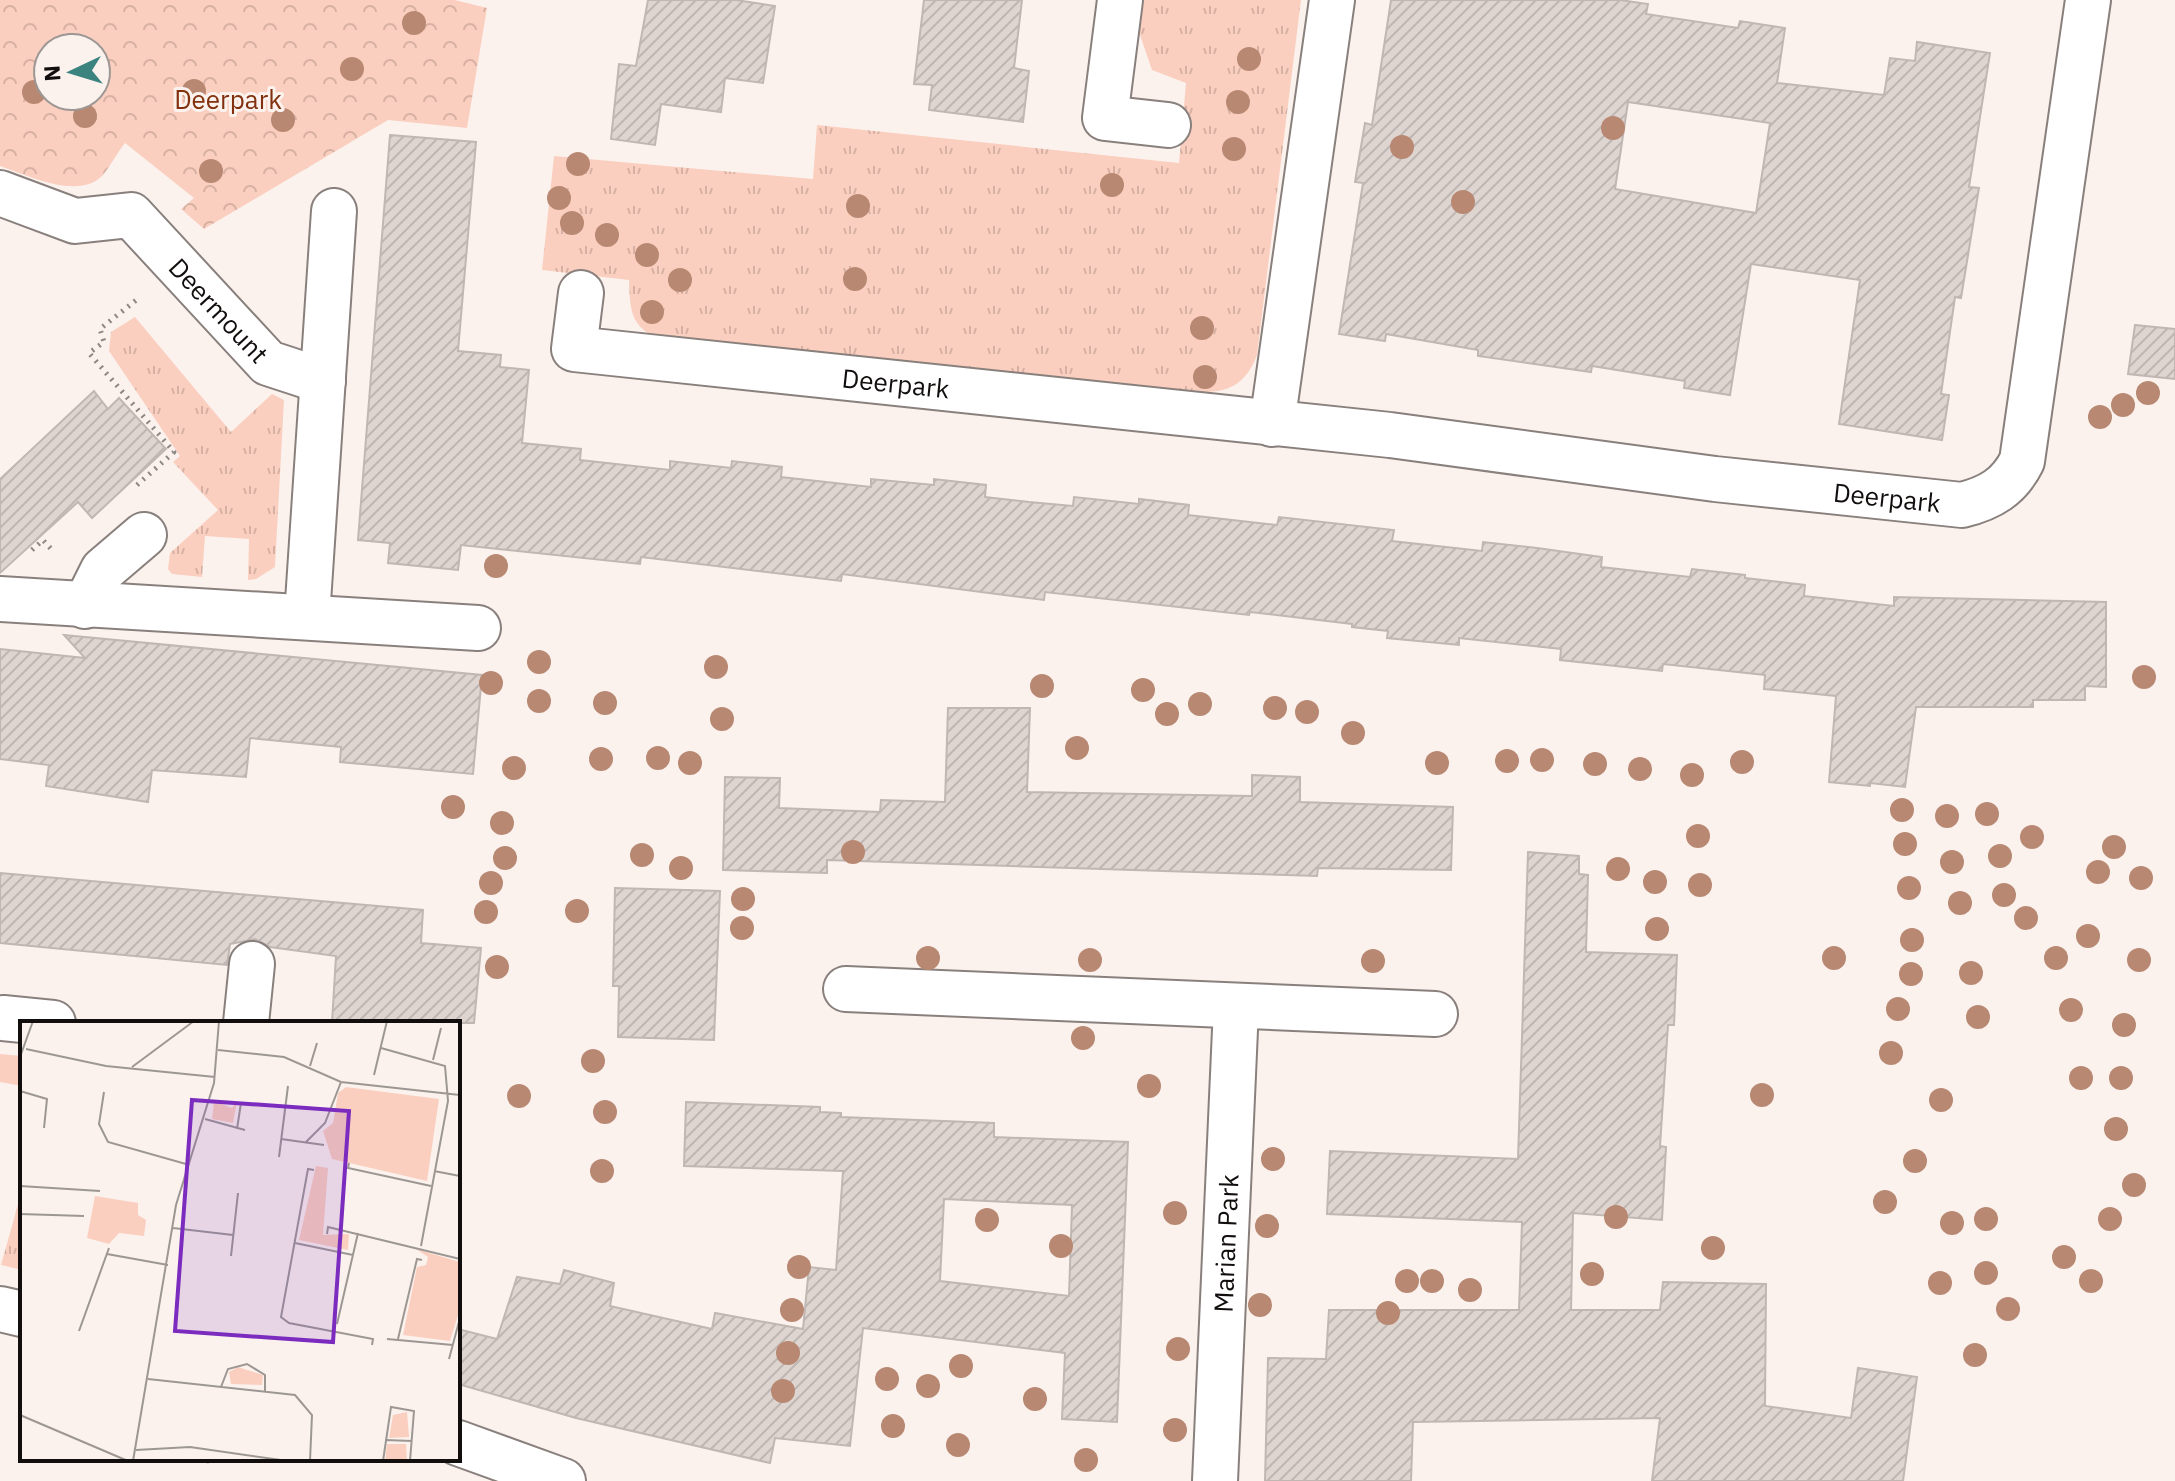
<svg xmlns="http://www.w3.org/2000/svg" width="2175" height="1481" font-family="'IBM Plex Sans',sans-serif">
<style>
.grass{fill:url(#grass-tufts)}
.park{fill:url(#park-crowns);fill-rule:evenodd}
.building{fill:url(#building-hatch);stroke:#c0b7b3;stroke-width:2;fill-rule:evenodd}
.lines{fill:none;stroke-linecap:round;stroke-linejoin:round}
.minor-casing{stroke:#89807d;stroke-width:48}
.path{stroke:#8e8885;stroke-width:5;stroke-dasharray:2 6;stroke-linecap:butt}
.minor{stroke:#fff;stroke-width:44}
.tree{fill:#b88872}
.labels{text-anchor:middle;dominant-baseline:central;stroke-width:6;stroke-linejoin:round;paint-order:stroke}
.park-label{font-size:26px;fill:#81310d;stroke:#fbf2ee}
.street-label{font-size:26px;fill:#110e0d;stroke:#fbf2ee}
.inset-road{fill:none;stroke:#9d9794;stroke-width:2}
.view{fill:#7b2cbf;fill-opacity:0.15;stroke:#7b2cbf;stroke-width:4}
.inset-edge{fill:none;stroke:#110e0d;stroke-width:4}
</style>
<defs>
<pattern id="grass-tufts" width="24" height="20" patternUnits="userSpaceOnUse" patternTransform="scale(2)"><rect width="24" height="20" fill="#fbcfbf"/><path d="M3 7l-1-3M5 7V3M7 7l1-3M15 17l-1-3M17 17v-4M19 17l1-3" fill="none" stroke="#d6b1a3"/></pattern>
<pattern id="park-crowns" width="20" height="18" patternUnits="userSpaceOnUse" patternTransform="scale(2)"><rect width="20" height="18" fill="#fbcfbf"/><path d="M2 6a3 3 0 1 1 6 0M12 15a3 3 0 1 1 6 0" fill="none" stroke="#d6b1a3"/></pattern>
<pattern id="building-hatch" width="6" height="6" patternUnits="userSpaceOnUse" patternTransform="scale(2)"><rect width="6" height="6" fill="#ded5d1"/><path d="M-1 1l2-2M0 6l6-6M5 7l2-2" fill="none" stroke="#bdb6b2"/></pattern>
</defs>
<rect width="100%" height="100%" fill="#fbf2ee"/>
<g class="grass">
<path d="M1144,0H1301L1257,355C1246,384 1229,393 1199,392L667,343C632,328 630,317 629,280L542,270L554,156L813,179L817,125L1179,163L1186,83L1152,70L1139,32Z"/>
<path d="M135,317L231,432L272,394L284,400L275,567L256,579L248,580L249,539L205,536L202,577L172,574L168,569L170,553L218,510L173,462L180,456L109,351L111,332Z"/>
<path d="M0,1054L22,1056V1086L0,1082Z"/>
<path d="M22,1190V1270L1,1265Z"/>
</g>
<path class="park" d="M0,0H455L487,8L467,128L388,120L204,229L181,209L194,198L125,143C117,153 111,165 103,175C79,201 27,175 0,166ZM48,48H96V96H48Z"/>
<g class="building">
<path d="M648,0H736L775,6L763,83L725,78L721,112L661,104L655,145L611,139L619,64L636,66Z"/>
<path d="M924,0H1022L1014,68L1029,71L1023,122L929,110L932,85L914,84Z"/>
<path d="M1391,0H1620L1648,4L1646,14L1738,28L1740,21L1785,28L1777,83L1884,95L1890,58L1915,61L1917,42L1990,53L1969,187L1979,188L1961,298L1955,297L1941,394L1949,395L1942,440L1839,424L1860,280L1751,264L1730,395L1684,388L1685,381L1592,366L1591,372L1478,356V350L1386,334L1385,341L1339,334L1363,183L1355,182L1365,123L1372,125ZM1628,102L1770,123L1756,213L1615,189Z"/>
<path d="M390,135L476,142L458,351L501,355L500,367L529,370L522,443L581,449L580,460L670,470V461L731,468L732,461L782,467L781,477L871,487V479L934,485V479L986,485L985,497L1029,502L1073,506L1074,497L1139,504V499L1189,505L1188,515L1277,525L1279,517L1394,530L1392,541L1482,551L1483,542L1537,548L1602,557L1601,567L1690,577L1692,569L1745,575V578L1805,585L1804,596L1894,606V597L2106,602V687L2085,686V700H2033V707H1916L1905,787L1870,783V786L1829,782L1836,696L1764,689L1765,675L1663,664L1662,671L1560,660L1561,649L1459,638V645L1387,638L1388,631L1352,627V624L1250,612L1249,615L1045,592L1044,600L842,574L841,581L641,557L640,564L461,545L458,570L388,563L390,543L358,540Z"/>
<path d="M2135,325L2175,329V379L2128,374Z"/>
<path d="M94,391L108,409L119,398L166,449L92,518L78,502L0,573V479Z"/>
<path d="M64,635L482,675L473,774L340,762L341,747L250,738L246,777L152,770L148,802L46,786L49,765L0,759V649L85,658Z"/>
<path d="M948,708H1030L1027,792L1252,796V775L1300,777V802L1453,807L1451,870L1318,868L1317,876L827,860V873L723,870L725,777L780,778L779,808L880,812L881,800L945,802Z"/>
<path d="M1528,852L1579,856V874L1588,875L1586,952L1677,955L1674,1025H1668L1660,1146L1666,1147L1662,1220L1573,1213L1571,1310H1660L1663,1282L1766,1284L1765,1406L1851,1418L1858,1368L1917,1377L1903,1481H1652L1660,1418L1413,1422L1411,1481H1265L1268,1358L1326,1359L1329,1310H1519L1522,1222L1327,1214L1330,1151L1518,1159Z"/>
<path d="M0,873L423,910L421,943L481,948L474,1023H332L336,956L270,947L255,939L230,944L227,965L0,943Z"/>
<path d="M615,888L720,891L714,1040L618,1037L619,986H613Z"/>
<path d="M686,1102L820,1107V1112L841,1113V1117L994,1123V1137L1128,1142L1117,1422L1062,1419L1065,1353L863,1328L850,1446L775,1438L770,1463L576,1418L458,1384V1329L497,1339L517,1277L560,1284L564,1270L614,1283L610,1306L712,1329L715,1313L803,1329L809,1267L836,1270L843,1171L684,1166ZM944,1199L1072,1205L1069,1296L940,1281Z"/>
</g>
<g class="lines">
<defs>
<g id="minor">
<path d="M1120,0L1105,118L1168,125"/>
<path id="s1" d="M0,193L75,221L131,215L268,363L323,381"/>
<path id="s2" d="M581,293L574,349L1390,435L1715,479L1962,505C1990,498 2009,487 2022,461L2088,0"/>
<path d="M1272,424L1332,0"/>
<path d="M0,599L478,628"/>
<path d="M85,606L103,570L144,535"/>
<path d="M307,617L334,211"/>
<path d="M846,989L1435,1014"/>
<path d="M3,1018L53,1023"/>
<path d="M246,1023L252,964"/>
<path d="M0,1309L22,1314"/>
<path d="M458,1443L563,1481"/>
<path id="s3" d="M1215,1481L1236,1007"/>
</g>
</defs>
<use href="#minor" class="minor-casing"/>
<g class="path">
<path d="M137,485L174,452L89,353L104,342L100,329L140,297"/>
<path d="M32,550L43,540L53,551"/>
<path d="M206,1463L207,1459"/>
</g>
<use href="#minor" class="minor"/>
</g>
<g class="tree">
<circle cx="414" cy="23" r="12"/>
<circle cx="1249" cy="59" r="12"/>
<circle cx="352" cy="69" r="12"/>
<circle cx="194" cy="91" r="12"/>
<circle cx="34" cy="92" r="12"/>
<circle cx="1238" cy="102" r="12"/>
<circle cx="85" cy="116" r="12"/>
<circle cx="283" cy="120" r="12"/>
<circle cx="1613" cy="128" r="12"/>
<circle cx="1402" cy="147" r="12"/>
<circle cx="1234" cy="149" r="12"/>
<circle cx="578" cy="164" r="12"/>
<circle cx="211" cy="171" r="12"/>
<circle cx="1112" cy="185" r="12"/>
<circle cx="559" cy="198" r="12"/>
<circle cx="1463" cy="202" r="12"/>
<circle cx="858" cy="206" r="12"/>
<circle cx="572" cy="223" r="12"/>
<circle cx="607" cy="235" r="12"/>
<circle cx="647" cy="255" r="12"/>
<circle cx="855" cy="279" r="12"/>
<circle cx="680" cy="280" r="12"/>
<circle cx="652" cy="312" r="12"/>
<circle cx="1202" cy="328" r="12"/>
<circle cx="1205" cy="377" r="12"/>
<circle cx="2148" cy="393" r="12"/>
<circle cx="2123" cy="405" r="12"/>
<circle cx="2100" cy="417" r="12"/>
<circle cx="496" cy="566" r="12"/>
<circle cx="539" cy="662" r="12"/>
<circle cx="716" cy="667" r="12"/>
<circle cx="2144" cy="677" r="12"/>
<circle cx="491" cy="683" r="12"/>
<circle cx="1042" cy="686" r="12"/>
<circle cx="1143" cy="690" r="12"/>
<circle cx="539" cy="701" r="12"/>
<circle cx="605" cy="703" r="12"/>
<circle cx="1200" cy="704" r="12"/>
<circle cx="1275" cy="708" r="12"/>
<circle cx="1307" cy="712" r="12"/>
<circle cx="1167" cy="714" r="12"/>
<circle cx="722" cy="719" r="12"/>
<circle cx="1353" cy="733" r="12"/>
<circle cx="1077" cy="748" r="12"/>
<circle cx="658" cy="758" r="12"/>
<circle cx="601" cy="759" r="12"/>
<circle cx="1542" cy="760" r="12"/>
<circle cx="1507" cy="761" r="12"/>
<circle cx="1742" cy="762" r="12"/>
<circle cx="690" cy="763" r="12"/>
<circle cx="1437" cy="763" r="12"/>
<circle cx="1595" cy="764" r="12"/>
<circle cx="514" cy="768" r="12"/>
<circle cx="1640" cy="769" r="12"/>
<circle cx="1692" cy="775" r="12"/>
<circle cx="453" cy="807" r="12"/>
<circle cx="1902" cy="810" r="12"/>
<circle cx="1987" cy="814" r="12"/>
<circle cx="1947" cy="816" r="12"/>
<circle cx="502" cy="823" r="12"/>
<circle cx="1698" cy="836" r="12"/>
<circle cx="2032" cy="837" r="12"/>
<circle cx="1905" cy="844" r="12"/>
<circle cx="2114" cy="847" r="12"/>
<circle cx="853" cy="852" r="12"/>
<circle cx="642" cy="855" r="12"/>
<circle cx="2000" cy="856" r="12"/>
<circle cx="505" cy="858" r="12"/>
<circle cx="1952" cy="862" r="12"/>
<circle cx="681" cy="868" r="12"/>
<circle cx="1618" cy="869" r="12"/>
<circle cx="2098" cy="872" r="12"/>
<circle cx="2141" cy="878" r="12"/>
<circle cx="1655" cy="882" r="12"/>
<circle cx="491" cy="883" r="12"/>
<circle cx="1700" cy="885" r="12"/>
<circle cx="1909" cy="888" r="12"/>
<circle cx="2004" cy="895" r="12"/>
<circle cx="743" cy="899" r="12"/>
<circle cx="1960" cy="903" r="12"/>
<circle cx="577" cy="911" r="12"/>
<circle cx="486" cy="912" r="12"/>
<circle cx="2026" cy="918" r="12"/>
<circle cx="742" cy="928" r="12"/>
<circle cx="1657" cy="929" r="12"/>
<circle cx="2088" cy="936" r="12"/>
<circle cx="1912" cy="940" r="12"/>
<circle cx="928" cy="958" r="12"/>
<circle cx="1834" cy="958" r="12"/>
<circle cx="2056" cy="958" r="12"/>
<circle cx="1090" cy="960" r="12"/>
<circle cx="2139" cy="960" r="12"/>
<circle cx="1373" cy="961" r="12"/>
<circle cx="497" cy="967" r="12"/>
<circle cx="1971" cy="973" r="12"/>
<circle cx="1911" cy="974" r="12"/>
<circle cx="1898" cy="1009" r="12"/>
<circle cx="2071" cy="1010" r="12"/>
<circle cx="1978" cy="1017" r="12"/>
<circle cx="2124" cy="1025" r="12"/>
<circle cx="1083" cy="1038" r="12"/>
<circle cx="1891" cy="1053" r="12"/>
<circle cx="593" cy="1061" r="12"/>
<circle cx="2081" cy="1078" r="12"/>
<circle cx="2121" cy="1078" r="12"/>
<circle cx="1149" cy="1086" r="12"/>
<circle cx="1762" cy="1095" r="12"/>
<circle cx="519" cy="1096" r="12"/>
<circle cx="1941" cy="1100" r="12"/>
<circle cx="605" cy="1112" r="12"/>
<circle cx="2116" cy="1129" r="12"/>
<circle cx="1273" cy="1159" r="12"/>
<circle cx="1915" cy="1161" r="12"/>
<circle cx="602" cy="1171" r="12"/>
<circle cx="2134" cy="1185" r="12"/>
<circle cx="1885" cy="1202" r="12"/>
<circle cx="1175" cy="1213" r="12"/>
<circle cx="1616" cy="1217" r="12"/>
<circle cx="1986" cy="1219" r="12"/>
<circle cx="2110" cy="1219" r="12"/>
<circle cx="987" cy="1220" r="12"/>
<circle cx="1952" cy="1223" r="12"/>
<circle cx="1267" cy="1226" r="12"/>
<circle cx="1061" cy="1246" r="12"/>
<circle cx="1713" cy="1248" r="12"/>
<circle cx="2064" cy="1257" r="12"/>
<circle cx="799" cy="1267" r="12"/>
<circle cx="1986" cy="1273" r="12"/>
<circle cx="1592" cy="1274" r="12"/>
<circle cx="1407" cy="1281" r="12"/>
<circle cx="1432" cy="1281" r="12"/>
<circle cx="2091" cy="1281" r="12"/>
<circle cx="1940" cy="1283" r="12"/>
<circle cx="1470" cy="1290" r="12"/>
<circle cx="1260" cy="1305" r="12"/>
<circle cx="2008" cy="1309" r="12"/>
<circle cx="792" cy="1310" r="12"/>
<circle cx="1388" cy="1313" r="12"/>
<circle cx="1178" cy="1349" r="12"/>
<circle cx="788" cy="1353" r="12"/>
<circle cx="1975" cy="1355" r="12"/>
<circle cx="961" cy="1366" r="12"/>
<circle cx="887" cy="1379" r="12"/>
<circle cx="928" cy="1386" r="12"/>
<circle cx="783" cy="1391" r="12"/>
<circle cx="1035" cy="1399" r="12"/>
<circle cx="893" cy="1426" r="12"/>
<circle cx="1175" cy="1430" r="12"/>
<circle cx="958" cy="1445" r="12"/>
<circle cx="1086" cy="1460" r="12"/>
</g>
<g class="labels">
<g class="park-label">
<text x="228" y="99">Deerpark</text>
</g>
<g class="street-label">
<text stroke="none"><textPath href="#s1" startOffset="266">Deermount</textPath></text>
<text stroke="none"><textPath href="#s2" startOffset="380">Deerpark</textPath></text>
<text stroke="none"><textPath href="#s2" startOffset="1378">Deerpark</textPath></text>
<text stroke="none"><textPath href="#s3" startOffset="238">Marian Park</textPath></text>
</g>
</g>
<g transform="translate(20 1021)">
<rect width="440" height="440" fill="#fbf2ee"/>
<path d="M194,80L212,87L217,80L213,102L192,98ZM296,145L308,147L303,214L329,213L328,229L279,219ZM396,228L440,241V288L430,320L383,314L397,246L406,244L408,236ZM218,346L243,354L242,364L211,363L209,351Z" fill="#fbcfbf"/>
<path d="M75,175L118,182V194L126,199L124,215L99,212L89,223L67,217Z" fill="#fbcfbf"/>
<path d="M326,66L419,78L407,160L312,138L303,110L313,102L318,72ZM387,391L389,416L369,417L373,394ZM367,423H386L387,440H365Z" fill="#fbcfbf"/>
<path class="inset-road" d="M361,27L425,45L428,80L401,225M6,28L86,45L195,56M198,29L264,36L321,61L440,74M0,36L13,0M413,39L421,7M290,45L297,22M112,46L174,0M354,54L367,0M0,70L27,78L24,107M84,71L79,103L88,121L166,143M185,98L225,109M217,108L221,82M261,118L304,124M286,121L305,102L321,61M259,136L268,65M329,142L328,147L411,165M294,149L288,148L261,296L269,302L353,318L352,324M414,150L440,155M0,165L80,170M0,193L64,195M153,207L213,214M307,213L308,206L440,238M275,222L333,234M87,233L148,244M211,235L218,172M317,303L338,212M59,310L89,227M367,318L433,324M378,318L397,238L402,239M429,338L440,297M128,358L275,374L292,394L290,440M201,366L208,348L227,343L245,354V370M0,394L108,440M365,419L392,420M116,429L170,426L268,440M113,440L156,184L194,62L199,0M363,440L371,386L394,390L390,440"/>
<path class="view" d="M172,79L329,90L313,321L155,310Z"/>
<rect width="440" height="440" class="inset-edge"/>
</g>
<g transform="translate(72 72) rotate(266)"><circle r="38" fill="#fbf2ee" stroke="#9d9794" stroke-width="2"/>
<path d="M0-6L14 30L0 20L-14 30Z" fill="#3b837f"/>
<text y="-12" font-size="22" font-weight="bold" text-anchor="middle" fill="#110e0d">N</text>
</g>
</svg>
